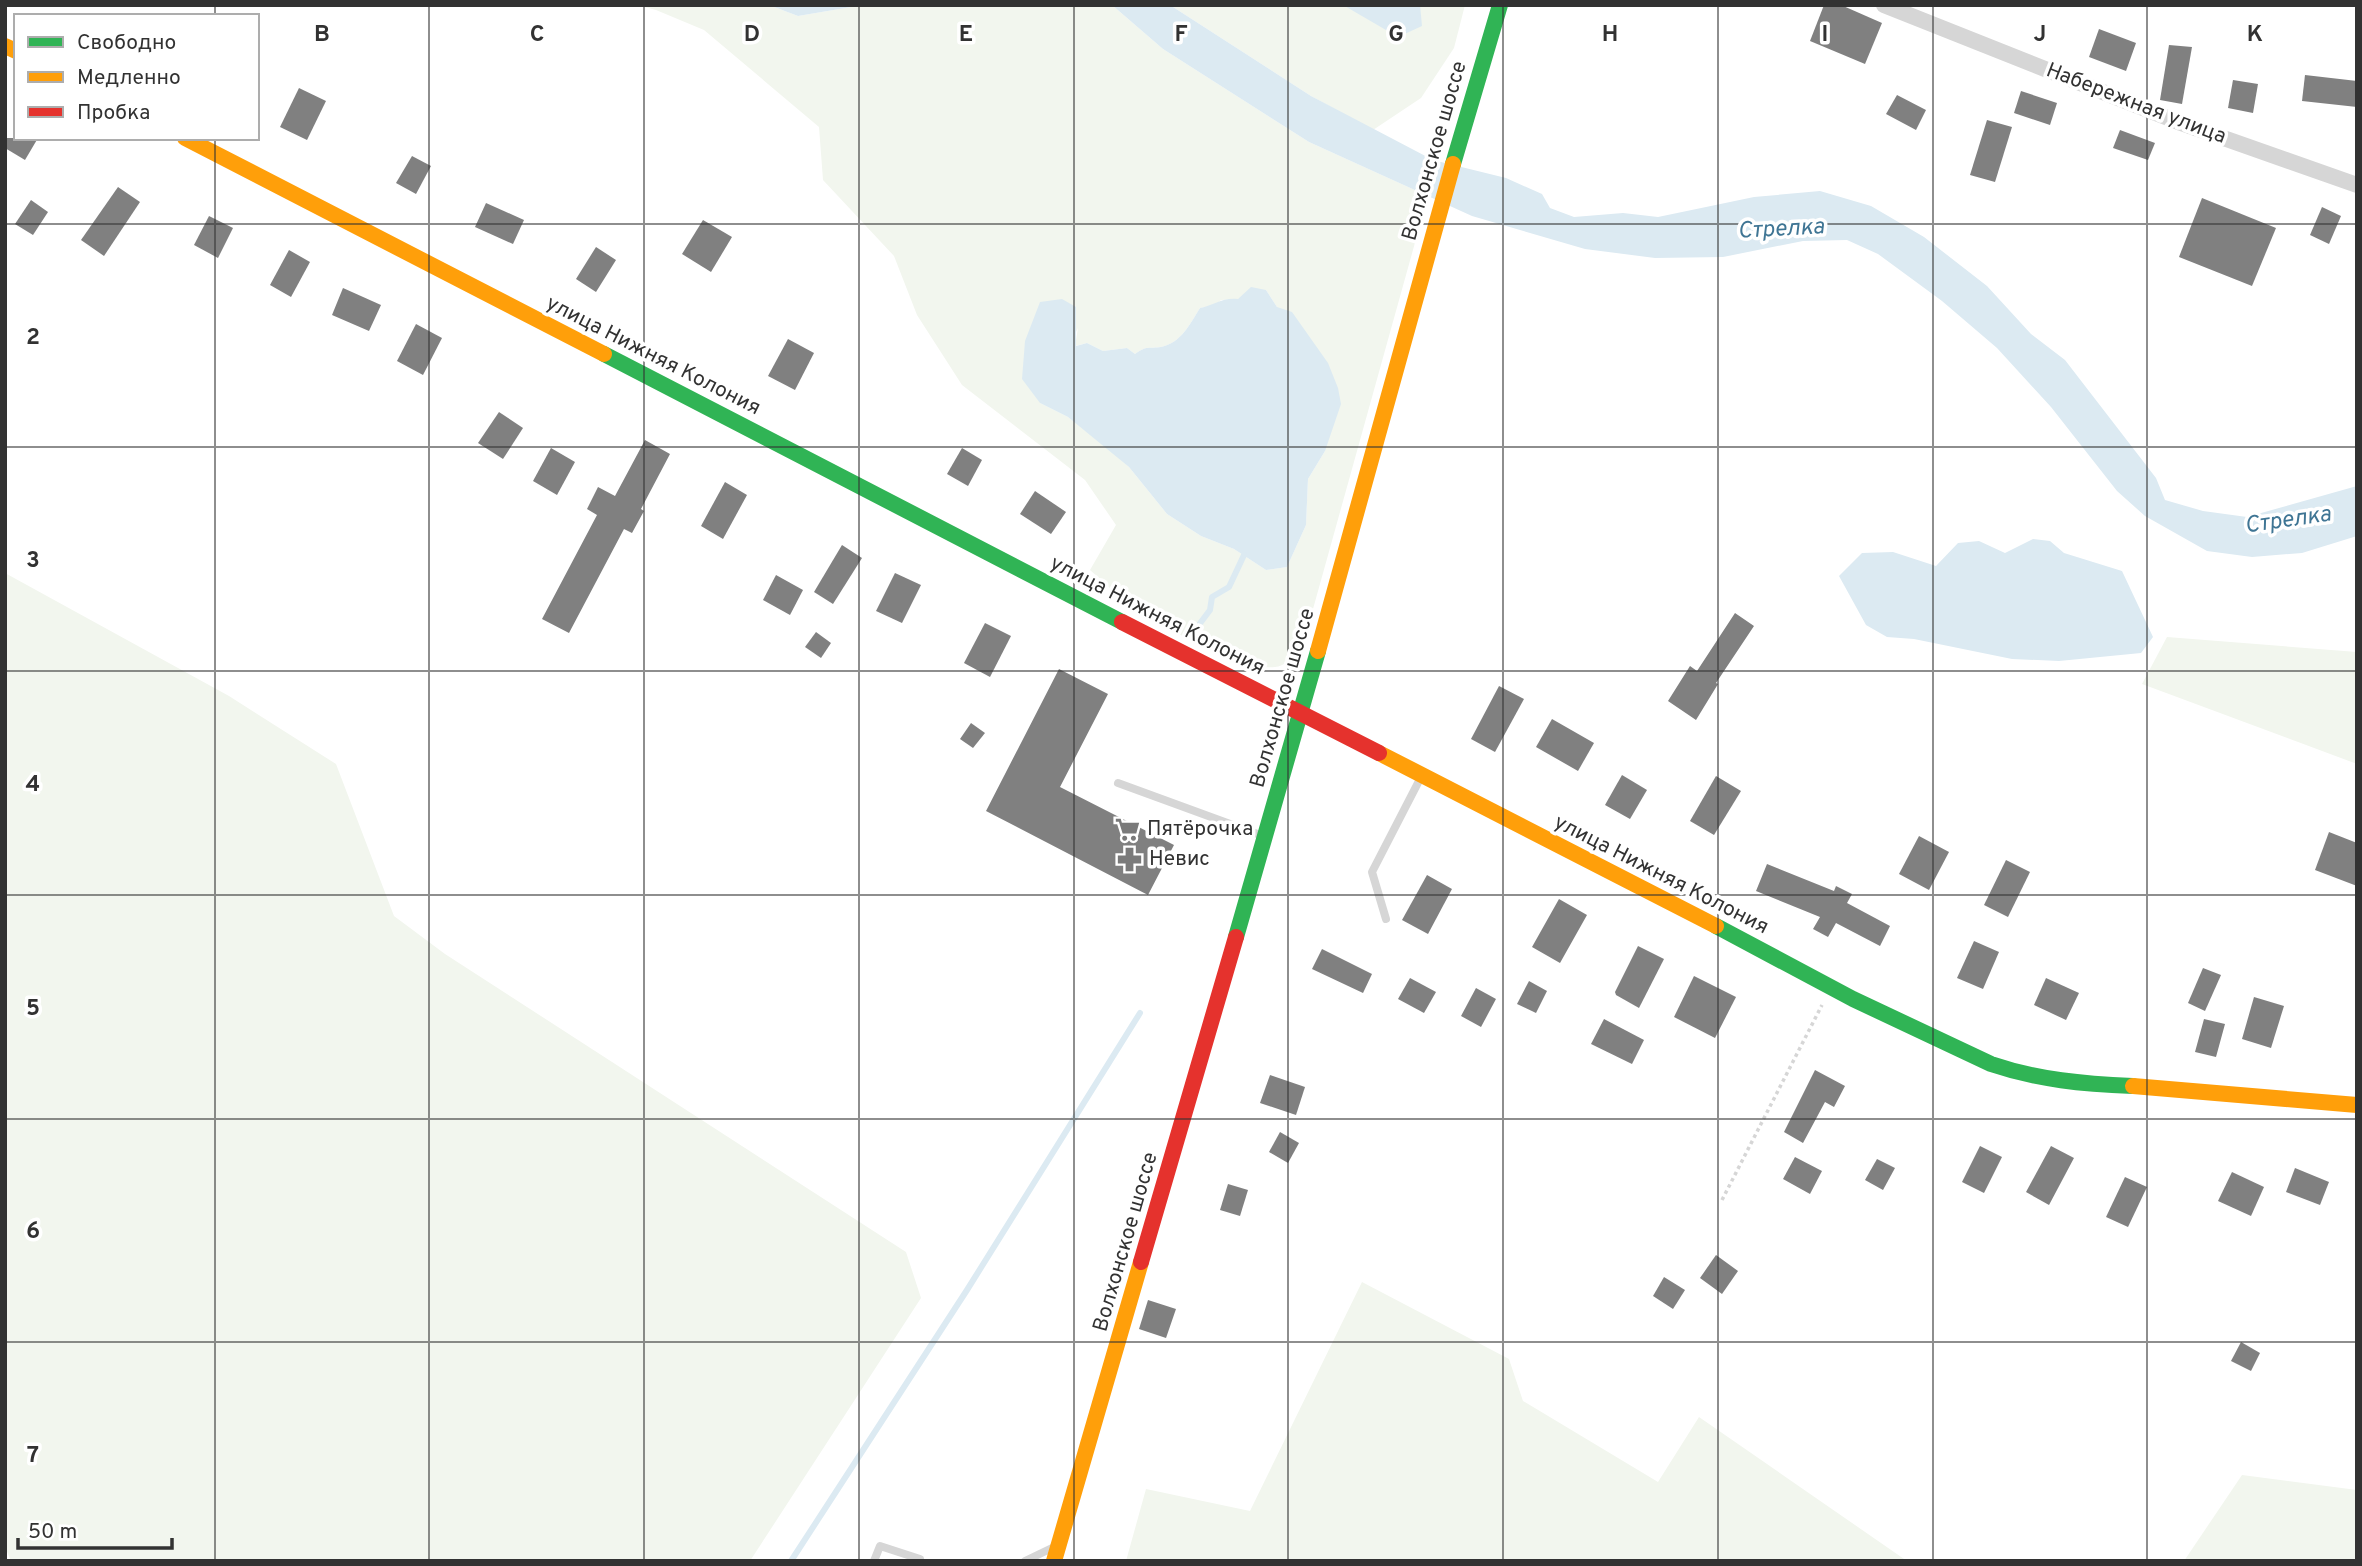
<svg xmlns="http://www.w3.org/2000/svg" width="2362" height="1566" font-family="Overpass,sans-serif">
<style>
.green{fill:#f2f6ee;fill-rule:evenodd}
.water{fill:#dceaf2}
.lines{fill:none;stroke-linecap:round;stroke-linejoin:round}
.stream{stroke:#dceaf2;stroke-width:6}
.building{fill:#808080}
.path{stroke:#d6d6d6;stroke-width:3.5;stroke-dasharray:3.5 3.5;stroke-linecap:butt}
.lane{stroke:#d6d6d6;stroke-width:8}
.street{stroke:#d6d6d6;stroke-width:16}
.fast{stroke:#30b455;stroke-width:16}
.slow{stroke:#ff9f0a;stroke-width:16}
.jam{stroke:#e5322d;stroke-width:16}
.grid{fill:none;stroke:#323232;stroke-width:2;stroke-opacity:0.55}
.labels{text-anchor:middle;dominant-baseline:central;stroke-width:7;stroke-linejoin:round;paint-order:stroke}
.street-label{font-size:21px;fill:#323232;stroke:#fff}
.poi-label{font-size:21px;fill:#323232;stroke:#fff;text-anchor:start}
.water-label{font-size:23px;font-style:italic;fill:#3f7594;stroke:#fff}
.grid-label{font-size:23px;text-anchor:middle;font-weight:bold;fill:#323232;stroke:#fff;stroke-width:7;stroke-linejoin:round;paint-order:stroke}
</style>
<rect width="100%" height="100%" fill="#fff"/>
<g class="green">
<path d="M637,5H769L798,16L863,5H1112L1163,49L1309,142L1428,196L1308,627C1301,642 1294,665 1275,667C1239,672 1157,623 1127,602C1114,593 1102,580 1090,570L1116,525L1085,480L962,385L917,315L894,256L823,180L819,127L704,30L656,10ZM1266,290L1277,307L1325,451L1308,479L1306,525L1287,567L1266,570L1234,549L1201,536L1167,514L1129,467L1100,441L1068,417L1040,403L1078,328L1075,346L1087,343L1103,351L1127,348L1135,354C1147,345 1149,349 1161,347C1181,343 1190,324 1200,308L1216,305L1221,300L1238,299Z"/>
<path d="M1170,5H1465L1454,48L1421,98L1373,130L1311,96Z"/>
<path d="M5,573L229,696L336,764L394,916L445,954L906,1252L921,1298L750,1561H11L5,1547Z"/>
<path d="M2167,637L2357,652V764L2142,684Z"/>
<path d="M1362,1282L1509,1359L1523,1401L1658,1482L1699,1417L1907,1561H1126L1146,1489L1250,1511Z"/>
<path d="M2242,1475L2357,1490V1561H2184Z"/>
</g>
<g class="water">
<path d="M769,5H863L798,16Z"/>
<path d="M1112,5H1170L1311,96L1433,160L1506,178L1542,194L1550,208L1574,217L1623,213L1658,217L1754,197L1820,191L1871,206L1924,237L1987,286L2031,334L2065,360L2156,478L2165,500L2203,511L2247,517L2357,486V536L2302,553L2252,557L2207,551L2145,516L2117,491L2051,407L1997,348L1942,301L1878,254L1847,240L1803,241L1723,257L1655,258L1585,249L1472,216L1309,142L1163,49Z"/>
<path d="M1343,5H1420L1422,26L1398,37Z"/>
<path d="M1251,287L1266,290L1277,307L1292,312L1328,363L1338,388L1341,404L1325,451L1308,479L1306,525L1287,567L1266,570L1234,549L1201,536L1167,514L1129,467L1068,417L1040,403L1022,379L1025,341L1040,302L1062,299L1076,307V346L1087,343L1103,351L1127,348L1135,354C1147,345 1149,349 1161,347C1181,343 1190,324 1200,308C1214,305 1223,297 1238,299Z"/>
<path d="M2033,539L2050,541L2064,553L2122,571L2153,637L2141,653L2059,661L2012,659L1914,639L1887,637L1866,625L1839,576L1862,553L1893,552L1936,566L1958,543L1979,541L2005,553Z"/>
</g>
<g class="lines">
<g class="stream">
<path d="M1192,634L1210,610L1212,597L1229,587L1244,555"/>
<path d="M791,1561L967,1290L1140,1013"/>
</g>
</g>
<g class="building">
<path d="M1824,5H1841L1882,23L1865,64L1810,41Z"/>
<path d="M2099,29L2136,43L2126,71L2089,57Z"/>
<path d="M2169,45L2192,47L2182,104L2160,100Z"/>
<path d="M2305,75L2357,81V107L2302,101Z"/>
<path d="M2233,80L2258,84L2253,113L2228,108Z"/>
<path d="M299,88L326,101L307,140L280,127Z"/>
<path d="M2021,91L2057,103L2050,125L2014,113Z"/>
<path d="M1897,95L1926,110L1916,130L1886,114Z"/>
<path d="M1987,120L2012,127L1995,182L1970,175Z"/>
<path d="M2120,130L2155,143L2148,160L2113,148Z"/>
<path d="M5,138H38L25,160L5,148Z"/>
<path d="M412,156L431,166L416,194L396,183Z"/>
<path d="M118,187L140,202L104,256L81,240Z"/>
<path d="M2202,198L2276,228L2252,286L2179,257Z"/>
<path d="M31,200L48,212L33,235L15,224Z"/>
<path d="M486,203L524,220L513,244L475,227Z"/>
<path d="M2322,207L2341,216L2329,244L2310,235Z"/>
<path d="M209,216L233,228L218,258L194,245Z"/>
<path d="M703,220L732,237L711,272L682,254Z"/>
<path d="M596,247L616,260L596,292L576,279Z"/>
<path d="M289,250L310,262L291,297L270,285Z"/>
<path d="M343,288L381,305L369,331L332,315Z"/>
<path d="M416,324L442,338L423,375L397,361Z"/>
<path d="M788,339L814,353L795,390L768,376Z"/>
<path d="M499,412L523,428L503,459L478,443Z"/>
<path d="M645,440L670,454L641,509L644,511L632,533L624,529L569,633L542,619L597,515L587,509L598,487L615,496Z"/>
<path d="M551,448L575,462L557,495L533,481Z"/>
<path d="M962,448L982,460L968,486L947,474Z"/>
<path d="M725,482L747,495L723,539L701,526Z"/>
<path d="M1035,491L1066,512L1051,534L1020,514Z"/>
<path d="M842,545L862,558L833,604L814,592Z"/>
<path d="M895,573L921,585L902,623L876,611Z"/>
<path d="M776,575L803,590L790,615L763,600Z"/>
<path d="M1735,613L1754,626L1716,683L1718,684L1696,720L1668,701L1690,666L1697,671Z"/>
<path d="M985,623L1011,636L990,677L964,663Z"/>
<path d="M816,632L831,643L821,658L805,647Z"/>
<path d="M1059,669L1108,694L1060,787L1174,845L1148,895L986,811Z"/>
<path d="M1499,686L1524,699L1495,752L1471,739Z"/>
<path d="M1552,719L1594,743L1578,771L1536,747Z"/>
<path d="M971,723L985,733L973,748L960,739Z"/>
<path d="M1622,775L1647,790L1630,819L1605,805Z"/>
<path d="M1716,776L1741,791L1714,835L1690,821Z"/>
<path d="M2329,832L2357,843V886L2315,870Z"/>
<path d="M1919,836L1949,852L1929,890L1899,874Z"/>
<path d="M2006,860L2030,872L2008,917L1984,905Z"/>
<path d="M1767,864L1834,891L1836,886L1852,894L1847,903L1890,926L1880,946L1836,923L1828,937L1813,929L1820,917L1756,891Z"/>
<path d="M1427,875L1452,889L1428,934L1402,920Z"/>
<path d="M1559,899L1587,915L1560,963L1532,947Z"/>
<path d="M1974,941L1999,952L1983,989L1957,978Z"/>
<path d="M1638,946L1664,959L1639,1008L1616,995L1615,992Z"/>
<path d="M1322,949L1372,974L1363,993L1312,969Z"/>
<path d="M2203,968L2221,975L2205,1011L2188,1003Z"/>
<path d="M1694,976L1736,997L1715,1038L1674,1017Z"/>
<path d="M1410,978L1436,992L1424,1013L1398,999Z"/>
<path d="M2046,978L2079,993L2066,1020L2034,1005Z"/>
<path d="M1529,981L1547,991L1536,1013L1517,1004Z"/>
<path d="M1476,988L1496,999L1481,1027L1461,1016Z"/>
<path d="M2254,997L2284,1006L2271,1048L2242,1039Z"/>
<path d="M1604,1019L1644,1040L1632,1064L1591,1044Z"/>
<path d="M2204,1019L2225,1024L2216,1057L2195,1052Z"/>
<path d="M1815,1070L1845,1086L1834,1107L1825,1102L1803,1143L1784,1132Z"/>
<path d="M1270,1075L1305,1087L1296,1115L1260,1103Z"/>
<path d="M1280,1132L1299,1143L1288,1163L1269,1152Z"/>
<path d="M1980,1146L2002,1157L1984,1193L1962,1182Z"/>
<path d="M2051,1146L2074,1158L2049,1205L2026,1192Z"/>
<path d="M1795,1157L1822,1171L1810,1194L1783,1179Z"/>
<path d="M1877,1159L1895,1168L1883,1190L1865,1180Z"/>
<path d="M2295,1168L2329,1182L2320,1205L2286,1192Z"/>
<path d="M2232,1172L2264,1187L2251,1216L2218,1201Z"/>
<path d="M2125,1177L2147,1187L2128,1227L2106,1217Z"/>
<path d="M1228,1184L1248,1190L1240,1216L1220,1210Z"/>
<path d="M1716,1255L1738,1271L1722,1294L1700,1278Z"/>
<path d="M1664,1277L1685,1290L1673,1309L1653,1296Z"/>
<path d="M1148,1300L1176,1309L1166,1338L1139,1329Z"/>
<path d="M2241,1342L2260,1353L2251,1371L2231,1361Z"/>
</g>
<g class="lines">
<path class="path" d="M1722,1200L1822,1005"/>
<g class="lane">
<path d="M1118,783L1263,836"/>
<path d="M1386,919L1372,872L1421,777"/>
<path d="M874,1561L880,1546L920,1559"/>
<path d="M1025,1561L1052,1548"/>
</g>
<path class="street" d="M1884,5L2181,123L2357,185"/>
<g class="fast">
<path d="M1453,164L1500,5"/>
<path d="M604,354L1122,622"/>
<path d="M1716,926L1853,999L1991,1064C2038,1080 2084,1084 2133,1086"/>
<path d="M1236,937L1318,651"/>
</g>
<g class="slow">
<path d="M5,46L16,51"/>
<path d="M185,138L604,354"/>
<path d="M1318,651L1453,164"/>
<path d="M1379,753L1716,926"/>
<path d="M2133,1086L2357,1105"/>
<path d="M1054,1561L1141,1262"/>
</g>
<g class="jam">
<path d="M1122,622L1379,753"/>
<path d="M1141,1262L1236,937"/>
</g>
</g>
<path class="grid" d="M215,5V16M429,5V1561M644,5V1561M859,5V1561M1074,5V1561M1288,5V1561M1503,5V1561M1718,5V1561M1933,5V1561M2147,5V1561M215,138V1561M5,224H2357M5,447H2357M5,671H2357M5,895H2357M5,1119H2357M5,1342H2357"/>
<defs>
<symbol id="supermarket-bare" viewBox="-9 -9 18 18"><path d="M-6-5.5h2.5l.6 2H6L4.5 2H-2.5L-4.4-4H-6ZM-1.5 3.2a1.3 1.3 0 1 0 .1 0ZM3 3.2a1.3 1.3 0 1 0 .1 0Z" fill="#7a7a7a" stroke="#fff" stroke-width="2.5" paint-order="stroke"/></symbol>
<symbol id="pharmacy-bare" viewBox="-9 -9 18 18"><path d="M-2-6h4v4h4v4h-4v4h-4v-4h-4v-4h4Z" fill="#7a7a7a" stroke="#fff" stroke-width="2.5" paint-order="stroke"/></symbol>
</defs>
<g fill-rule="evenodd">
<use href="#supermarket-bare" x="1110" y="812" width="35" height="35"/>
<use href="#pharmacy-bare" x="1112" y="842" width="35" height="35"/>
</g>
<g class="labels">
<g class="street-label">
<text transform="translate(2136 104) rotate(21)">Набережная улица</text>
<text transform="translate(1435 151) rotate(-74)">Волхонское шоссе</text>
<text transform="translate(653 356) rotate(27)">улица Нижняя Колония</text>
<text transform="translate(1157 616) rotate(27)">улица Нижняя Колония</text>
<text transform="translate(1283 698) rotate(-74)">Волхонское шоссе</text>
<text transform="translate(1661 875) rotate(27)">улица Нижняя Колония</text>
<text transform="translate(1126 1242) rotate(-74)">Волхонское шоссе</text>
</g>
<g class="poi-label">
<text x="1147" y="829">Пятёрочка</text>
<text x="1149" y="859">Невис</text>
</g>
<g class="water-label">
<text transform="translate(1781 230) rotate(-3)">Стрелка</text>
<text transform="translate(2288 521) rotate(-8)">Стрелка</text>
</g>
</g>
<g class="grid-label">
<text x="322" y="41">B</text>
<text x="537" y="41">C</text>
<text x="752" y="41">D</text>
<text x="966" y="41">E</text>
<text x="1181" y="41">F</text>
<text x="1396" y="41">G</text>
<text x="1610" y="41">H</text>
<text x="1825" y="41">I</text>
<text x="2040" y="41">J</text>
<text x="2255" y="41">K</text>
<text x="33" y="344">2</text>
<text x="33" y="567">3</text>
<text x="33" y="791">4</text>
<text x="33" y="1015">5</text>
<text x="33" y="1238">6</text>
<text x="33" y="1462">7</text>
</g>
<rect width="2362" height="1566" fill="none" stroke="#323232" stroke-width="14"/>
<rect x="14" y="14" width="245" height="126" fill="#ffffff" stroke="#adadad" stroke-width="2"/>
<rect x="28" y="37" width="35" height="10" fill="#30b455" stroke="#adadad" stroke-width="2"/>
<text x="77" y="49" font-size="21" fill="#323232">Свободно</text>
<rect x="28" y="72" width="35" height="10" fill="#ff9f0a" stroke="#adadad" stroke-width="2"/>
<text x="77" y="84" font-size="21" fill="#323232">Медленно</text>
<rect x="28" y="107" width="35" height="10" fill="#e5322d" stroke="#adadad" stroke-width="2"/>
<text x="77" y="119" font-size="21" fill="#323232">Пробка</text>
<path d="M18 1538v10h154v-10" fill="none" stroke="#323232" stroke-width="3.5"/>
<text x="28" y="1538" font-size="21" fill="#323232" stroke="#ffffff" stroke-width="5" paint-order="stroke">50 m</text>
</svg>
